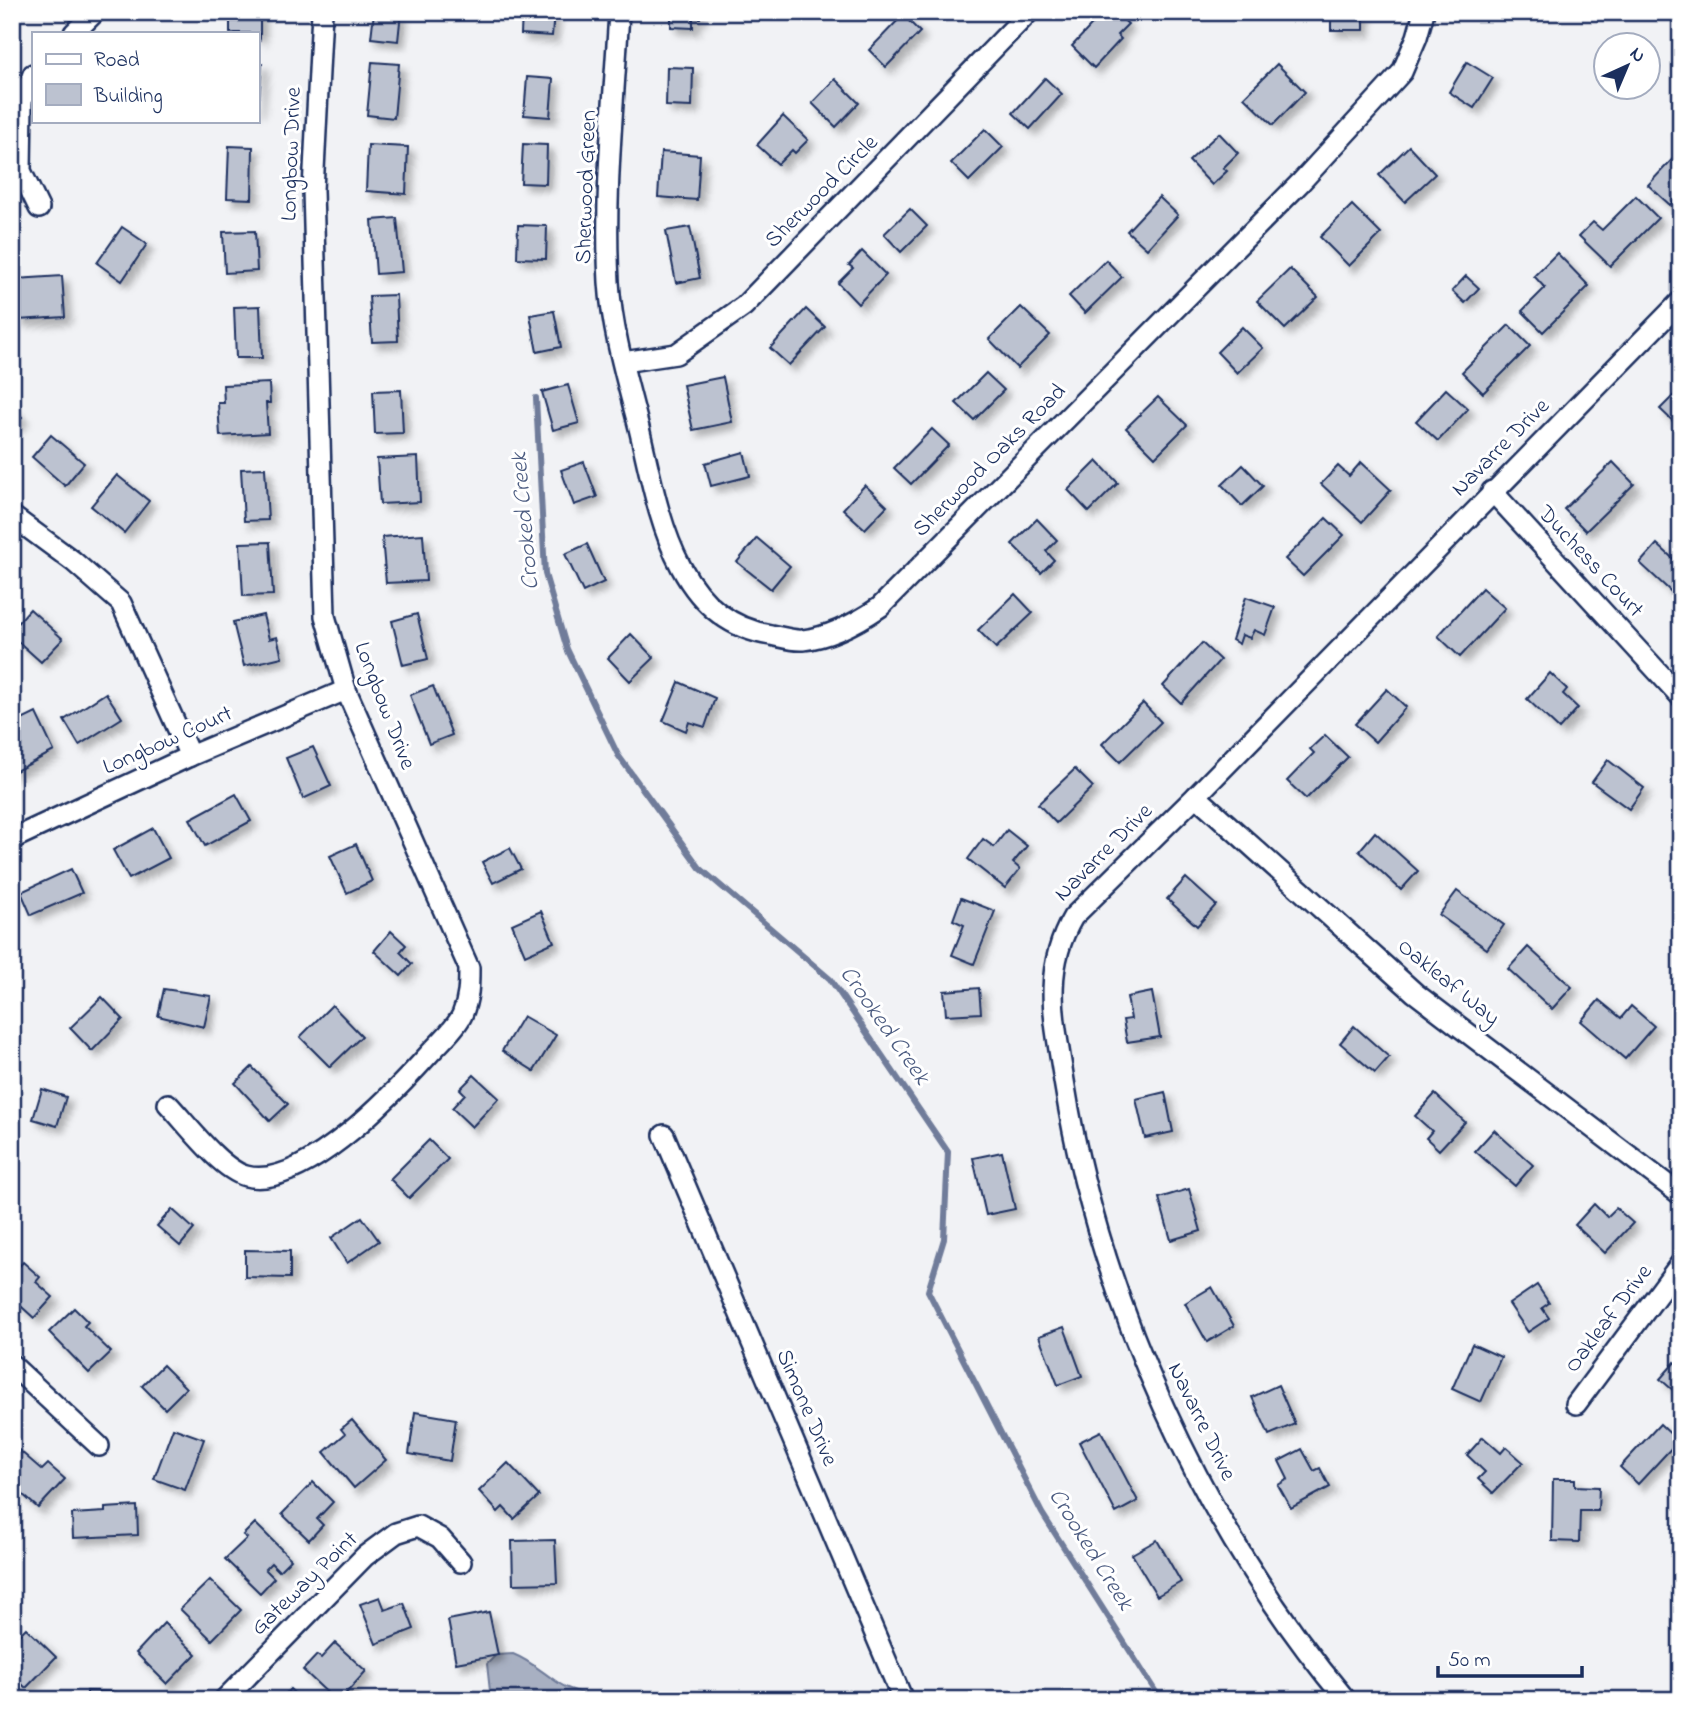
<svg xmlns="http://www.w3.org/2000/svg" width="1693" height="1712" font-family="'Indie Flower',sans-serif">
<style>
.water{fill:#a8b0c2;stroke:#707c9a;stroke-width:2}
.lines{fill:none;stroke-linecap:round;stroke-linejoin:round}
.stream{stroke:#707c9a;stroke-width:6}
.building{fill:#bcc2d0;stroke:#1b2f5e;stroke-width:2;filter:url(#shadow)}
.minor-casing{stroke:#1b2f5e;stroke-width:24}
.minor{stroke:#fff;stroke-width:19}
.labels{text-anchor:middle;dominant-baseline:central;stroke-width:6;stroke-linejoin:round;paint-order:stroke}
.street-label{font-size:23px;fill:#1b2f5e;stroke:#fff}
.water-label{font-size:24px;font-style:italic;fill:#4c5c81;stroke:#fff}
</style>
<defs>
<filter id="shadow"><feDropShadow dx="6" dy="6" stdDeviation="3.5" flood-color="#0004"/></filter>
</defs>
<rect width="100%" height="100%" fill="#f1f2f5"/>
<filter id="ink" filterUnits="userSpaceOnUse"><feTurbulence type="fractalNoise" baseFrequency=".0143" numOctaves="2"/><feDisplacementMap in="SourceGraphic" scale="14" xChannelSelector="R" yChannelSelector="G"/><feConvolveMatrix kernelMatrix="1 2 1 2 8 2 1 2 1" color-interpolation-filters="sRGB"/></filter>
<g filter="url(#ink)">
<path class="water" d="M513,1654C531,1661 543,1673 560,1684C579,1696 608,1696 630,1700H491L487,1664L496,1655Z"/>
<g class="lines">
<path class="stream" d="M536,398L545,574L567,649L618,755L700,868L830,979L948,1152L944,1239L928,1291L1042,1513L1161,1700"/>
</g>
<g class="building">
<path d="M230,12H260V38L257,33H230Z"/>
<path d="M374,12H401L398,41L371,38Z"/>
<path d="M522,12H554L552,36L521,34Z"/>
<path d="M671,12H700V18H693V28L671,27Z"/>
<path d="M1104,12H1115L1128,24L1117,35L1121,39L1094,68L1072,46Z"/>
<rect x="1331" y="12" width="33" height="18"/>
<path d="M903,15L920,32L886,67L869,50Z"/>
<path d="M372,62L399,64L394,118L367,115Z"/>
<path d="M1467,62L1493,78L1474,108L1449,92Z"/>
<path d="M257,64H262L258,110H257Z"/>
<path d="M1277,64L1305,92L1273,125L1244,97Z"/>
<path d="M667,67L693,68L692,107L666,106Z"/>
<path d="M527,77L553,79L550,117L524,115Z"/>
<path d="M1045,78L1062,94L1030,129L1013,113Z"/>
<path d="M835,79L859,103L836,127L812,103Z"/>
<path d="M783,116L808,140L795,153L792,150L778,164L757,145Z"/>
<path d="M985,129L1003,147L969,181L951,163Z"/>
<path d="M1219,133L1238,153L1223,168L1227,171L1212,185L1189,161Z"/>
<path d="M523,144L547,145L546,184L521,183Z"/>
<path d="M368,145L408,147L406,194L366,191Z"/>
<path d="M229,146L253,147L252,199L227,198Z"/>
<path d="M1409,146L1435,174L1405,202L1379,175Z"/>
<path d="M1681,150V193L1670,205L1648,185Z"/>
<path d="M661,152L700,155L697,200L658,197Z"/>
<path d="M1636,196L1658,218L1610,266L1579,236L1593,222L1602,230Z"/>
<path d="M1159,197L1178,215L1147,249L1127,231Z"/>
<path d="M1352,205L1381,234L1349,266L1320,237Z"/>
<path d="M910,209L927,226L901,252L884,234Z"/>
<path d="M397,218L402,272L376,274L372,220Z"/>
<path d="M518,225L547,226L546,259L517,258Z"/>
<path d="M122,227L147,244L122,281L97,263Z"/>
<path d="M690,227L700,278L676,283L666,231Z"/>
<path d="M255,231L257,271L225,273L223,232Z"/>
<path d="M862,251L886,275L858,304L838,283L853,268L849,265Z"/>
<path d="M1557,253L1589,286L1543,332L1522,311L1545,288L1534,276Z"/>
<path d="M1106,260L1122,277L1085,313L1069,296Z"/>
<path d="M1290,269L1318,297L1285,329L1257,301Z"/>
<path d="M62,276L65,317L18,320L16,279Z"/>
<path d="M1466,276L1479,288L1465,303L1452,291Z"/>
<path d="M396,295L398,341L372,342L369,296Z"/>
<path d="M260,306L262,358H236L234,307Z"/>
<path d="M1021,307L1050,335L1017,368L989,339Z"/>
<path d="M806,309L825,327L789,365L770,348Z"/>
<path d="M554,311L561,347L537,352L530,315Z"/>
<path d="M1509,325L1530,346L1483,393L1462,372Z"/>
<path d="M1242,327L1263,348L1237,373L1217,352Z"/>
<path d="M986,373L1004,390L974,420L956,403Z"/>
<path d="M723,377L732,422L693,430L683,385Z"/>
<path d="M269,383L270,403H266L268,433L220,436L218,403H224L223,385Z"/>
<path d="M568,385L579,423L553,430L542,392Z"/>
<path d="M1681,388V429L1660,409Z"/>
<path d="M1446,389L1468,409L1438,441L1416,421Z"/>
<path d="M401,390L403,433L375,434L373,391Z"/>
<path d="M1158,397L1187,425L1155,457L1126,428Z"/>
<path d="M12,408L22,417L12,428Z"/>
<path d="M932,429L949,445L911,484L894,468Z"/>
<path d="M51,435L84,463L65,486L32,457Z"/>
<path d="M744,452L750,476L711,486L705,463Z"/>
<path d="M418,457L420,502L380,504L377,459Z"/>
<path d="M1097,461L1118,483L1089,512L1068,490Z"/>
<path d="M584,462L597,497L574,505L561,470Z"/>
<path d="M1361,462L1391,490L1362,522L1321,484L1338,466L1349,476Z"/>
<path d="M1613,462L1634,484L1586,531L1564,509Z"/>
<path d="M1243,465L1263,486L1242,506L1222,485Z"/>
<path d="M265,468L268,520L244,521L241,469Z"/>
<path d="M117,475L149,501L124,533L91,506Z"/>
<path d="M865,485L887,506L865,529L843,509Z"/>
<path d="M1326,518L1344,535L1303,576L1285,559Z"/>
<path d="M1037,519L1057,540L1046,551L1054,560L1041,573L1012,544Z"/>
<path d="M423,534L426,581L386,583L382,537Z"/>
<path d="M757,538L790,566L771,589L737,562Z"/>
<path d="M270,542L273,595L243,596L240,543Z"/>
<path d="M587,544L604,582L583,592L565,554Z"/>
<path d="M1657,544L1681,566V601L1640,563Z"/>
<path d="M1482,588L1505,608L1460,657L1438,636Z"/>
<path d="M1015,594L1033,613L996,648L978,630Z"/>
<path d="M1246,597L1275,607L1265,635L1254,630L1250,638L1242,635L1239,644L1232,640Z"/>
<path d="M30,609L63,639L41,662L12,636V629Z"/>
<path d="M417,614L428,659L403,665L392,621Z"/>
<path d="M263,615L269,639L277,637L282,657L244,666L233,622Z"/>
<path d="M631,634L654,658L630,681L608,658Z"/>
<path d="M1202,643L1220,660L1181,703L1163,686Z"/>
<path d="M1550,673L1567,689L1563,694L1578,708L1559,729L1527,699Z"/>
<path d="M679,682L715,698L705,727L689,722L686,731L663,721Z"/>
<path d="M433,686L452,735L429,744L410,695Z"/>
<path d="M1387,689L1406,707L1375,742L1355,724Z"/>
<path d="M106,693L122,718L79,745L64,720Z"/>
<path d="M1143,703L1161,722L1120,762L1102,744Z"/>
<path d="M16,713L20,721L36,713L54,751L12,773V715Z"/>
<path d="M1325,735L1348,757L1306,799L1287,781L1314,753L1310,749Z"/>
<path d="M313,747L331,786L303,799L286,758Z"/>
<path d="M1608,760L1644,788L1629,809L1592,782Z"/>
<path d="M1075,769L1093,787L1056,823L1038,804Z"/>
<path d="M236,794L251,821L205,846L190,819Z"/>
<path d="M153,828L169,858L129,879L113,850Z"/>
<path d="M1007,830L1027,846L1013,863L1020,869L1005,888L968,859L983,839L994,847Z"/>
<path d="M1375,832L1418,871L1401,890L1359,851Z"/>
<path d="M356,844L372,881L347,893L330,856Z"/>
<path d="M510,848L521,869L493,883L482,862Z"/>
<path d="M71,869L82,893L31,915L21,892Z"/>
<path d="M1186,878L1216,905L1197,926L1167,899Z"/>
<path d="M1457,891L1504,925L1487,949L1439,915Z"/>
<path d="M961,898L995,911L974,964L952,955L964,925L953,920Z"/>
<path d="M541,911L554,942L525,955L512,924Z"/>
<path d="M391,931L406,945L400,952L412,964L401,976L374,951Z"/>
<path d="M1528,947L1572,987L1552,1009L1508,969Z"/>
<path d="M979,988L981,1013L946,1015L944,991Z"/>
<path d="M164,989L211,996L204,1027L158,1016Z"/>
<path d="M1152,992L1160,1037L1127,1042L1123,1020L1131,1019L1127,997Z"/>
<path d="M102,997L123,1019L92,1051L70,1028Z"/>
<path d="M1599,1000L1621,1018L1631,1006L1654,1026L1625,1059L1581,1021Z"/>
<path d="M332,1005L362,1036L330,1067L300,1037Z"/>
<path d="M523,1016L556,1035L534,1071L502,1051Z"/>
<path d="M1354,1026L1389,1057L1375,1073L1340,1043Z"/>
<path d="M252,1067L288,1104L270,1121L235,1083Z"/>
<path d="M474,1075L499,1098L472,1127L452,1108L465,1094L460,1089Z"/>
<path d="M42,1089L66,1097L57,1126L33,1119Z"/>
<path d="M1165,1092L1173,1132L1145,1138L1136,1099Z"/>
<path d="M1435,1094L1465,1122L1439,1150L1426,1138L1432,1131L1415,1116Z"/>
<path d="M1494,1130L1533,1165L1515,1186L1475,1151Z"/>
<path d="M429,1140L448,1159L409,1198L390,1179Z"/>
<path d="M1002,1152L1015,1209L986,1215L973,1158Z"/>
<path d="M1189,1189L1201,1231L1171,1240L1159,1198Z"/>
<path d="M1594,1204L1607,1217L1616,1208L1633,1223L1605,1253L1575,1225Z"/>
<path d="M172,1209L194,1229L180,1246L157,1226Z"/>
<path d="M362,1217L379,1241L347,1263L331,1238Z"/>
<path d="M245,1250L290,1251V1278L245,1277Z"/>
<path d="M23,1262L40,1277L36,1282L53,1297L34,1318L12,1298V1274Z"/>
<path d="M1537,1285L1549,1303L1542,1308L1549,1318L1528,1332L1509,1304Z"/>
<path d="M1212,1287L1234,1326L1207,1342L1185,1303Z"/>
<path d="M74,1308L88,1322L84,1326L111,1352L89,1373L49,1332Z"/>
<path d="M1064,1327L1082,1376L1058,1385L1039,1336Z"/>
<path d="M1472,1344L1501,1357L1481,1402L1452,1389Z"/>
<path d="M1675,1362L1681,1367V1397L1660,1379Z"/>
<path d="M163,1365L186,1388L165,1409L142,1386Z"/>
<path d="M1278,1385L1295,1424L1269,1435L1252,1397Z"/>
<path d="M415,1412L456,1419L450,1461L409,1454Z"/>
<path d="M352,1420L386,1460L354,1488L324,1452L345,1434L341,1429Z"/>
<path d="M1660,1424L1678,1441L1638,1484L1620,1467Z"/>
<path d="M173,1428L204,1439L185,1490L154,1479Z"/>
<path d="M1101,1431L1138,1501L1116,1513L1079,1442Z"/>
<path d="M1483,1437L1501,1453L1506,1447L1523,1462L1493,1493L1478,1479L1485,1472L1467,1455Z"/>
<path d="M1302,1449L1314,1471L1320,1468L1330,1487L1291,1508L1278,1485L1288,1479L1279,1461Z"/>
<path d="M19,1450L42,1470L48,1464L65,1479L38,1508L12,1485V1457Z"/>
<path d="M508,1463L539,1496L514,1519L503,1507L498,1512L479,1491Z"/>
<path d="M1553,1479H1575V1486L1599,1487L1598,1511H1580L1579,1542L1552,1541Z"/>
<path d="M313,1482L333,1502L317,1519L323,1525L309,1540L282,1514Z"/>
<path d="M137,1506L138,1535L73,1538L72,1514L105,1512V1508Z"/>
<path d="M255,1523L291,1559L279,1571L271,1563L265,1569L274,1578L260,1593L225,1559L247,1538L243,1535Z"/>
<path d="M555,1540L557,1583L513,1584L512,1541Z"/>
<path d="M1157,1540L1181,1582L1157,1596L1132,1554Z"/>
<path d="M210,1580L241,1610L212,1640L180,1609Z"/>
<path d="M380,1597L385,1610L404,1603L414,1629L376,1644L360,1604Z"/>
<path d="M489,1612L498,1655L456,1663L448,1620Z"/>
<path d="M164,1623L196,1654L167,1684L136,1653Z"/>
<path d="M26,1628L56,1657L26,1688L12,1675V1642Z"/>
<path d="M335,1643L366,1671L340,1700H335L303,1670L317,1655L321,1658Z"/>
<path d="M290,1689L302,1700H280Z"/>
<path d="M87,1691L115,1692L114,1700H87Z"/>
</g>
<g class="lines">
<defs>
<g id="minor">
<path d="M619,12C614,102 604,193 609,282C612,331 627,381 639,428C658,507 673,620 771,635C781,637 793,641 803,640C830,637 858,622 880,607L1301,182L1402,72L1417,37L1424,12"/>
<path d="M74,33L95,12"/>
<path d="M33,74L22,101L21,171L39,208"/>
<path d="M623,362L676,354L744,306L1029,12"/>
<path d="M1492,491L1681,697"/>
<path d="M12,516L73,561L121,603L190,756"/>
<path d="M1196,796L1415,993L1681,1195"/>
<path d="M12,839L190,756L346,690"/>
<path d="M168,1104C187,1124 220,1169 246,1176C304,1191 397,1090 431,1052C441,1041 456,1028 462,1015C469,999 469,985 469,968L346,690L325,616L313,190L322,12"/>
<path d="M664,1135L903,1700"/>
<path d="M12,1365L99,1446"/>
<path d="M1576,1404L1681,1263"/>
<path d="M224,1700L365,1556L396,1533L418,1526L440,1538L461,1562"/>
<path d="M1346,1700C1203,1529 1099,1300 1064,1081C1055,1021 1041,972 1073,917L1196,796L1681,301"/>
</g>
</defs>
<use href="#minor" class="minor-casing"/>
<use href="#minor" class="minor"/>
</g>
</g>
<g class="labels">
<g class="street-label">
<text transform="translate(292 154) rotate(-88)">Longbow Drive</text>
<text transform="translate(587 187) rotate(-88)">Sherwood Green</text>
<text transform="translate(822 192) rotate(-45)">Sherwood Circle</text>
<text transform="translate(1501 448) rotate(-45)">Navarre Drive</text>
<text transform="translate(990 461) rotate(-45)">Sherwood Oaks Road</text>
<text transform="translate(1590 562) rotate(47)">Duchess Court</text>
<text transform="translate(384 706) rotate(69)">Longbow Drive</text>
<text transform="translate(168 741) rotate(-24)">Longbow Court</text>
<text transform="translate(1104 853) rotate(-45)">Navarre Drive</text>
<text transform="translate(1448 983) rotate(39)">Oakleaf Way</text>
<text transform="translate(1609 1319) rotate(-53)">Oakleaf Drive</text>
<text transform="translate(806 1408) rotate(67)">Simone Drive</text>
<text transform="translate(1201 1422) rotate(64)">Navarre Drive</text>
<text transform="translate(305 1584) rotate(-44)">Gateway Point</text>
</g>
<g class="water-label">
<text transform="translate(526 521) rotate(-95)">Crooked Creek</text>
<text transform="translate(884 1026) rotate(55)">Crooked Creek</text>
<text transform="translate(1090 1550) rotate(58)">Crooked Creek</text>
</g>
</g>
<rect width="1693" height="1712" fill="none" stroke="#fff" stroke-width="42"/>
<rect x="21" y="21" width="1651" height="1670" fill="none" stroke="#1b2f5e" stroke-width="2.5" filter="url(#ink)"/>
<rect x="32" y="32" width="228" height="91" fill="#ffffff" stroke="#a4acbf" stroke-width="2"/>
<rect x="46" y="54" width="35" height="10" fill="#ffffff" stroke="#a4acbf" stroke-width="2"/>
<text x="94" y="66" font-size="21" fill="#1b2f5e">Road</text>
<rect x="46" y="84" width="35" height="21" fill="#bcc2d0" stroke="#a4acbf" stroke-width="2"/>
<text x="94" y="102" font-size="21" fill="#1b2f5e">Building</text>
<g transform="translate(1627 66) rotate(44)"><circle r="33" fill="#ffffff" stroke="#a4acbf" stroke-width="2"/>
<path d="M0-5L12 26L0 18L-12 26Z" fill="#1b2f5e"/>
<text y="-10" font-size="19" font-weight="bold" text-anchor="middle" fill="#1b2f5e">N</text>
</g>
<path d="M1438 1666v10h144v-10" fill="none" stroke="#1b2f5e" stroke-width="3.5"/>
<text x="1448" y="1666" font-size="21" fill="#1b2f5e" stroke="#ffffff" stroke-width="5" paint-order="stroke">50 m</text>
</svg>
